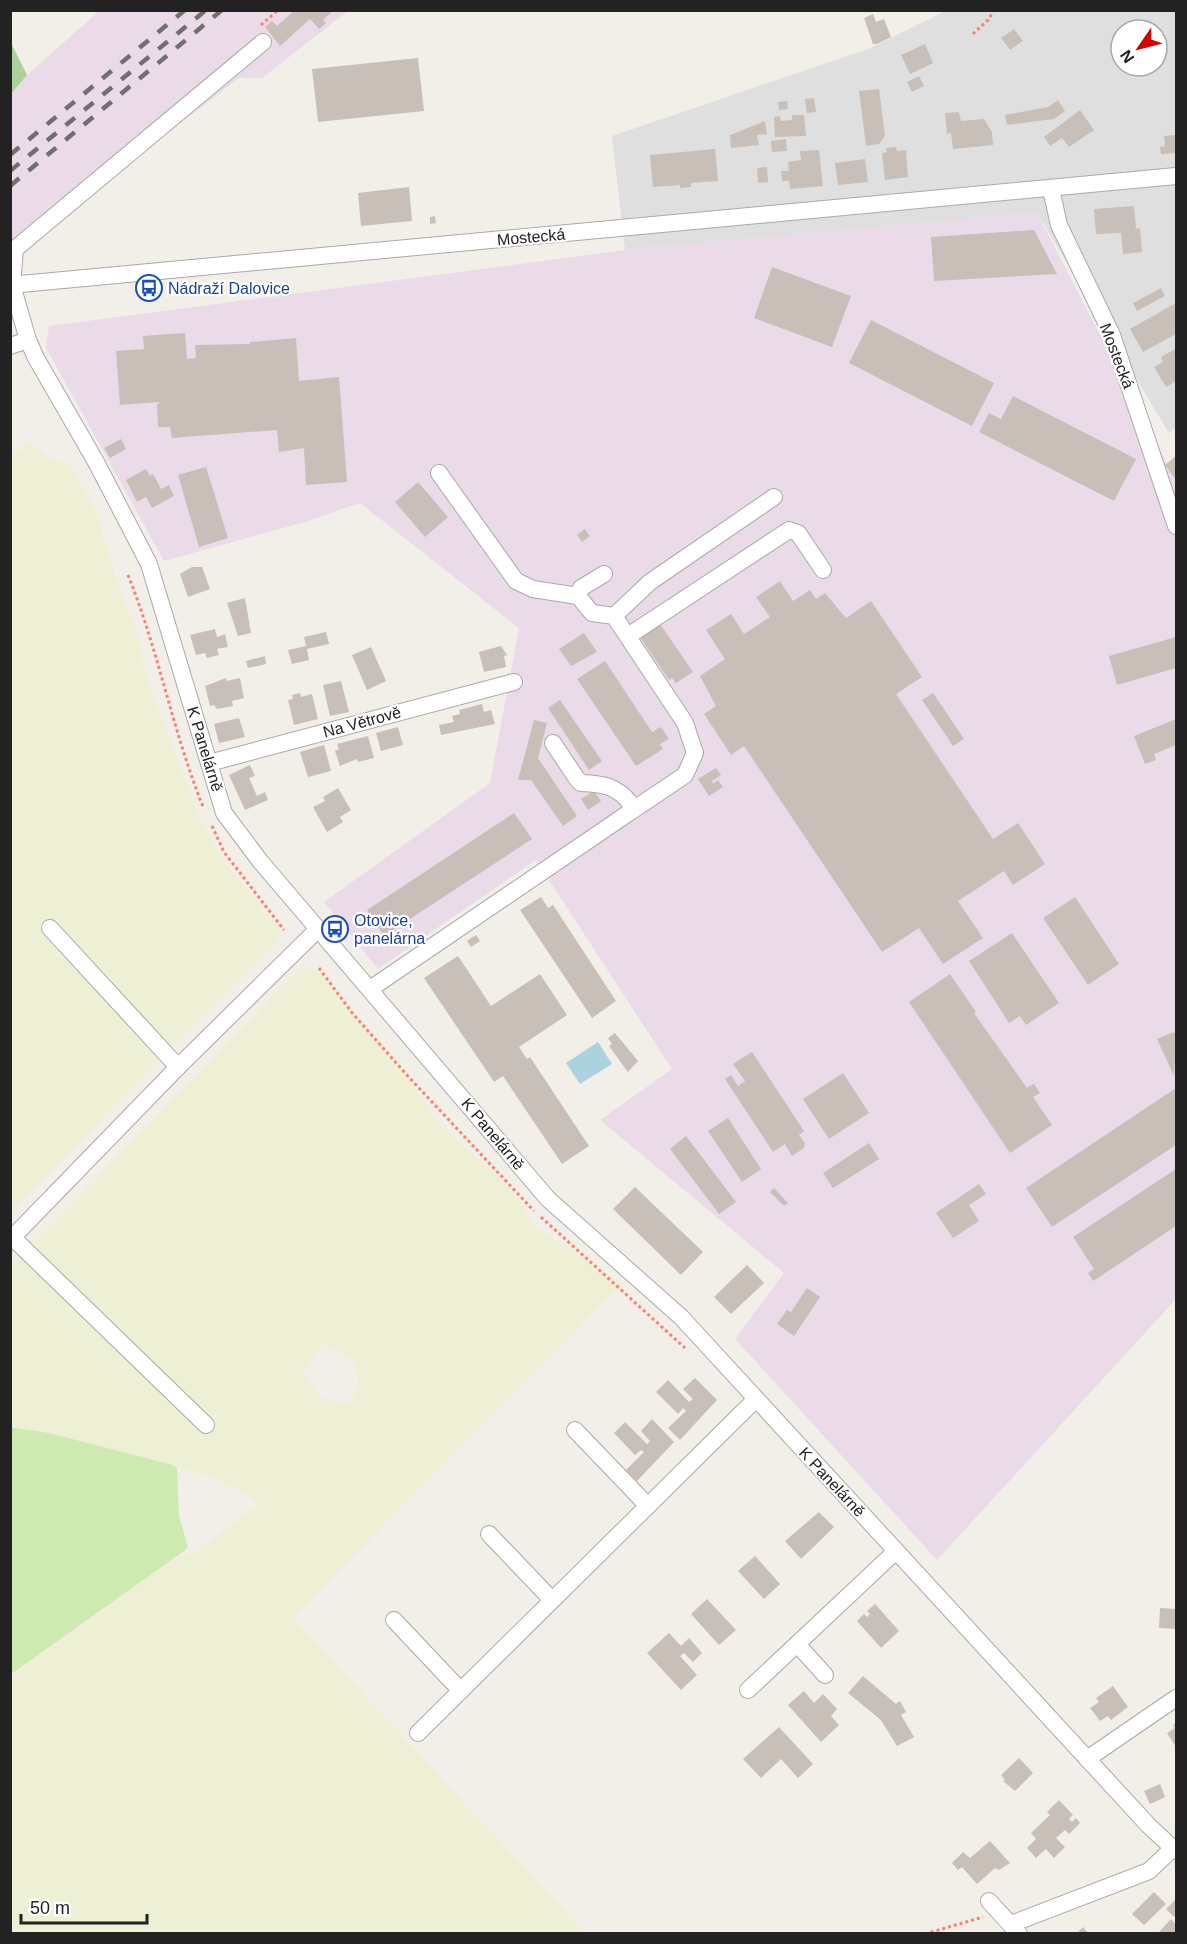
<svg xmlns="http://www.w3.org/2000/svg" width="1187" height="1944" font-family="Arial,sans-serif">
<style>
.residential{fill:#e0dfdf;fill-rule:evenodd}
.industrial{fill:#ebdbe8}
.farmland{fill:#eef0d5;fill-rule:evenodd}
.grass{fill:#cdebb0}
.forest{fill:#add19e}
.water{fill:#aad3df}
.building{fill:#c7bfb8}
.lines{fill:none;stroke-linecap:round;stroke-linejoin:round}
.minor-casing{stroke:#a9a9a9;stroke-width:18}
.path{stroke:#fa8072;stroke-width:3;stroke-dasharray:3 3;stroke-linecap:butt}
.minor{stroke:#fff;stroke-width:16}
.rail{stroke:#707070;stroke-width:4.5;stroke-dasharray:12 12;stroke-linecap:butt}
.labels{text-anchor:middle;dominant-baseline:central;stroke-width:4.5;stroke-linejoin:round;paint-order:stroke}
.street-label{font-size:16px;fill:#222;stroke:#fff}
.transit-label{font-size:16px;fill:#164399;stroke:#fff;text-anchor:start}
</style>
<rect width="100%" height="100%" fill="#f2efe9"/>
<path class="residential" d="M946,11H1176V428L1169,433L1037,213L625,250L612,136L868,49ZM1121,30H1157V66H1121Z"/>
<g class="industrial">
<path d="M99,11H348L262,78H239L11,254V94L27,75Z"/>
<path d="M1037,213L1176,481V1299L937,1560L735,1339L784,1273L600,1120L672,1069L536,860L378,969L324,902L490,783L519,628L360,503L305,522L164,561L46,348L49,326L625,250Z"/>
</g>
<g class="farmland">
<path d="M30,442L47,457L69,463L95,509L121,594L135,626L148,682L200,818L219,855L280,930L276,943L11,1212L10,457Z"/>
<path d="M302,966L316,969L405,1073L438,1122L515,1193L533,1225L622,1284L293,1618L585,1933H11L10,1674L144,1578L176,1558L194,1552L255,1508L257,1503L248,1495L209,1476L49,1433L11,1426V1266ZM323,1343L354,1360L359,1378L355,1396L345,1404L322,1398L302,1372Z"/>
</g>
<path class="grass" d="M11,1427L49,1433L173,1465L177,1468L179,1515L188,1548L11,1674Z"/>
<path class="forest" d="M10,41L27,75L11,94H10Z"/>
<path class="water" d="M598,1042L612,1064L580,1084L566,1063Z"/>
<g class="building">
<path d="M295,10H334L323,20L326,23L319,29L310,19L280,46L265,27L272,21L277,26Z"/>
<path d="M873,14L876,22L884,19L891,37L877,44H873L864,18Z"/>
<path d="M1014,29L1023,41L1010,50L1001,38Z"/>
<path d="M925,44L933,63L910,74L901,55Z"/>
<path d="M418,58L424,111L318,122L312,69Z"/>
<path d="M919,76L924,86L912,92L907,82Z"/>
<path d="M879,89L885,136L879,144L866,146L859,91Z"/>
<path d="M814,98L816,112L807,113L805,99Z"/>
<path d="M1058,100L1065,111L1054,119L1007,125L1005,115L1048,107Z"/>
<path d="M787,101L788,109L779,110L778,102Z"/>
<path d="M1080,110L1094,130L1069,147L1062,138L1050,146L1044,137Z"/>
<path d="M959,112L961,121L984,119L992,132L993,145L953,149L951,133L947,134L945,113Z"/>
<path d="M792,115H804L806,136L775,137L774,117L780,116L781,121L792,120Z"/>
<path d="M765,121L767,134L757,135L759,145L731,148L730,135Z"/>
<path d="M1176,135V153L1161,154L1160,147L1165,146L1164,136Z"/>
<path d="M786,139L787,151L772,152L771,141Z"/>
<path d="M896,147L897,151L906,150L908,177L885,180L882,153L887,152L886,148Z"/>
<path d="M715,149L718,181L691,183V187L680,188V185L653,187L650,155Z"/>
<path d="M819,150L823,186L790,189L789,181H782L781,171H789L788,162L801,160L800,151Z"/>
<path d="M865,159L868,182L838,185L835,163Z"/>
<path d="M767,167L768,182L758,183L757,168Z"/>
<path d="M409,187L412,221L361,226L358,193Z"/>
<path d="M1134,206L1136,229L1140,228L1142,252L1123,254L1121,233L1096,234L1094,209Z"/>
<path d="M435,216L436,223L430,224V217Z"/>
<path d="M1034,230L1057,274L934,281L931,237Z"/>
<path d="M772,267L851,296L832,347L754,318Z"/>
<path d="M1161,288L1165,296L1137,311L1133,303Z"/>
<path d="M1176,303V334L1143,352L1130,329Z"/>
<path d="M871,320L994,383L972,426L849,363Z"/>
<path d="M185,333L187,359L196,358L195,345L250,344V342L296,338L299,381L339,377L347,482L306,485L304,448L279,452L277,430L172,438L170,427H158L157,405L160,402L120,405L116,351L144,349L143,336Z"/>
<path d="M1175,349L1176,381L1166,387L1154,367L1163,362L1161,357Z"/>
<path d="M1013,396L1136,459L1114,501L979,432L989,413L1001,419Z"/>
<path d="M121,439L126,449L110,458L104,448Z"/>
<path d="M1176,456V480L1165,465Z"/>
<path d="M206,467L228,538L199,547L178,475Z"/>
<path d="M146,469L150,476L153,474L161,489L169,485L174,496L152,508L146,497L137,502L126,480Z"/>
<path d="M418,482L448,517L425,537L395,502Z"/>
<path d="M585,529L590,536L582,542L577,535Z"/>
<path d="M192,567H202L210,589L188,597L180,574Z"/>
<path d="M780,581L793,601L810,590L816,599L825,593L846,618L871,601L922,677L896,694L993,839L1018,823L1045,864L1013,885L1004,871L958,901L983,938L943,964L919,928L882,952L744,746L731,755L704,714L716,706L700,676L725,659L706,630L731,614L744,634L770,617L756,597Z"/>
<path d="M245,598L251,633L238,636L227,603Z"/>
<path d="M658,621L693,672L676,683L672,678L669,680L638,634Z"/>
<path d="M215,629L217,637L225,634L228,647L217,649L219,655L207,658L205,653L196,655L190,635Z"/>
<path d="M326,632L329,644L307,649L309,660L292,664L288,650L306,646L304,637Z"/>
<path d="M584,633L597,652L571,666L559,649Z"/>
<path d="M1176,637V668L1117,685L1109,656Z"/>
<path d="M501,646L507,655L504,656L506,667L484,672L479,652Z"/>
<path d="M371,647L386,681L367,690L352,655Z"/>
<path d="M265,656L266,664L248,668L246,661Z"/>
<path d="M605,661L652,732L661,727L669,739L660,744L663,749L636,766L577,679Z"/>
<path d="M226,678V681L240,678L244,698L232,701L233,706L217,709L214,705L210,706L205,686Z"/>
<path d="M341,681L349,712L330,716L323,685Z"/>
<path d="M300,693L301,697L312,694L318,719L294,725L288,700L293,699L292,695Z"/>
<path d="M933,693L964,739L953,746L922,700Z"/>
<path d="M560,700L602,761L589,770L548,708Z"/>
<path d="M482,704L484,712L491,710L495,724L441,735L439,725L454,722L452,716L460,714L459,710Z"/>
<path d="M239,718L245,737L219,743L214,724Z"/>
<path d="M1176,719V745L1154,754L1156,760L1145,764L1134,736Z"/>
<path d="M534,720L547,723L538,758L577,816L563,826L531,780H518Z"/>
<path d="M398,727L403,745L381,751L376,733Z"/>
<path d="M368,736L374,758L358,762L357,759L340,766L335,751L339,749L337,744Z"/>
<path d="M324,745L331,771L308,777L300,752Z"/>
<path d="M250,765L255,776L249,778L257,796L265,792L268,800L245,810L229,775Z"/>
<path d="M716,768L721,775L712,781L713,784L718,780L723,787L709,796L698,779Z"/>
<path d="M338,788L351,810L340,817L343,822L327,832L313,807L325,801L323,797Z"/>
<path d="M594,791L601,801L588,810L581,799Z"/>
<path d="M514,813L532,839L384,936L367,910Z"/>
<path d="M541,897L548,908L553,905L616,1001L592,1018L520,910Z"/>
<path d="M1075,897L1119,964L1088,985L1043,918Z"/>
<path d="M1012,933L1059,1003L1026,1025L1020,1016L1009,1023L969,961Z"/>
<path d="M476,935L480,941L471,947L467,941Z"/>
<path d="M458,956L491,1006L540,974L567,1015L519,1047L527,1059L530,1057L589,1146L562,1164L503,1076L494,1082L424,978Z"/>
<path d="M950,974L976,1012L974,1013L1027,1088L1034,1084L1040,1093L1033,1097L1052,1125L1010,1153L909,1002Z"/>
<path d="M1174,1032L1176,1037L1174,1076L1157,1039Z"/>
<path d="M615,1033L638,1061L628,1072L609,1046L612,1044L608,1038Z"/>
<path d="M752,1052L804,1131L799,1135L805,1143L804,1148L792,1156L785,1144L773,1152L725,1079L731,1075L738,1086L745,1081L733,1064Z"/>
<path d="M843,1073L869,1113L829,1139L803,1099Z"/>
<path d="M1176,1088V1145L1052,1227L1026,1188Z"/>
<path d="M728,1118L761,1169L742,1182L708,1131Z"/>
<path d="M686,1136L736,1202L719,1214L670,1149Z"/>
<path d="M869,1143L879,1159L833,1188L823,1173Z"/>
<path d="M1176,1169V1226L1093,1281L1088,1273L1094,1269L1073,1237Z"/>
<path d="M979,1184L986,1194L969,1205L979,1221L953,1238L936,1213Z"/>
<path d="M635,1187L703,1252L681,1275L613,1209Z"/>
<path d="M774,1188L788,1203L784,1206L770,1192Z"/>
<path d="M747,1265L764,1283L731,1314L714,1297Z"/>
<path d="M807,1288L820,1297L794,1336L777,1324L787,1310L791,1312Z"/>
<path d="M695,1378L717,1400L680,1440L668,1428L686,1411L683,1408L678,1414L656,1392L668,1380L689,1402L693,1399L683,1389Z"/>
<path d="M652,1419L674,1442L637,1481L626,1470L644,1452L641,1450L635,1455L614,1433L625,1422L647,1444L650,1441L641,1431Z"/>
<path d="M819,1512L834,1527L801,1559L785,1541Z"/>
<path d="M755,1556L780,1584L764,1599L738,1571Z"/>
<path d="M707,1599L736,1630L719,1645L691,1614Z"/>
<path d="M875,1604L899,1631L881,1648L857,1621L864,1614L867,1617L870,1614L867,1611Z"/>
<path d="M1160,1608L1176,1609V1629L1159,1628Z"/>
<path d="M669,1633L681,1646L689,1638L702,1653L693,1662L684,1653L680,1656L697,1675L681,1690L647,1653Z"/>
<path d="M863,1676L896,1704L900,1701L906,1712L901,1715L914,1737L897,1746L881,1720L848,1693Z"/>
<path d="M1113,1686L1128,1707L1111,1720L1108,1716L1100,1721L1090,1708L1099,1702L1096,1698Z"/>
<path d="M804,1691L814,1703L823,1694L837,1709L831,1716L839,1725L821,1742L788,1705Z"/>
<path d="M1176,1723V1747L1167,1733L1175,1728L1173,1725Z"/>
<path d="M779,1727L813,1764L798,1778L781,1759L761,1778L743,1759Z"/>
<path d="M1019,1758L1033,1773L1015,1791L1003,1781L1005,1780L1001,1775Z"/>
<path d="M1160,1784L1165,1797L1150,1804L1144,1791Z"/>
<path d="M1059,1800L1073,1815L1069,1819L1072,1822L1076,1818L1080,1823L1069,1834L1065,1830L1056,1838L1065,1847L1054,1858L1046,1849L1036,1858L1027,1848L1036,1839L1031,1833L1050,1815L1047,1812Z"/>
<path d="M990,1841L1010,1863L999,1870L995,1868L977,1884L962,1867L958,1870L952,1863L963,1852L970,1858Z"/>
<path d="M1154,1892L1166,1904L1144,1925L1132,1914Z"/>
<path d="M1176,1899V1914L1174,1917L1166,1909Z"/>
<path d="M1171,1919L1176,1925V1934H1161L1159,1932Z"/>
<path d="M1083,1927L1089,1934H1076Z"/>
</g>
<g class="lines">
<defs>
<g id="minor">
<path d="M263,42L15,249L12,285L28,340L36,358L96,462L149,564L224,813L260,861L548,1199L681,1317L1149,1826L1176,1851"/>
<path d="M1051,189L1059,225L1112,335L1176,526"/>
<path d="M10,285L1176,176"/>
<path d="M10,346L28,340"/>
<path d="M439,473L516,581L533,589L578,596"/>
<path d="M604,574L581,588L578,596L592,613L614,616L685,723L695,753L685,775L630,812"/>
<path d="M614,616L650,582L774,497"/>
<path d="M628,636L789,530L798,533L823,570"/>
<path d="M209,763L514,682"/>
<path d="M50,928L178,1067"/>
<path d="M370,989L630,812L631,804C616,785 603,784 581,783L577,779L553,743"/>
<path d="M13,1238L206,1425"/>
<path d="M10,1240L178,1067L318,929"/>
<path d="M575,1430L648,1506"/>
<path d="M489,1534L552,1600"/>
<path d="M394,1620L461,1691"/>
<path d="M797,1644L825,1675"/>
<path d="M748,1690L896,1551"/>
<path d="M418,1733L756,1399"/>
<path d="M1087,1759L1176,1698"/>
<path d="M989,1901L1019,1934"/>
<path d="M1011,1924L1149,1871L1173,1848"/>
</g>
</defs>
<use href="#minor" class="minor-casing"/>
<g class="path">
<path d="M261,25L278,10"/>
<path d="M973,34L988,20L994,10"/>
<path d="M128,575C159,652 173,733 204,809"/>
<path d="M212,826L224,852L284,930"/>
<path d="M319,968L353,1014L405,1073L534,1211"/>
<path d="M541,1217L685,1348"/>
<path d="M925,1934L983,1917"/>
</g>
<use href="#minor" class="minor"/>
<g class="rail">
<path d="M10,155L185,10"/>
<path d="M10,171L206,10"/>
<path d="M10,186L222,10"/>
</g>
</g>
<defs>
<symbol id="bus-ring" viewBox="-11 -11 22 22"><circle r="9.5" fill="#fff" stroke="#1a4fb4" stroke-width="1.5"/><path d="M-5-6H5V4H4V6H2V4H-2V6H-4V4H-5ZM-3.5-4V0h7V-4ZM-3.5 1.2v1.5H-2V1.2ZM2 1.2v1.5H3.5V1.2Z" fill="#1a4fb4"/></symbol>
</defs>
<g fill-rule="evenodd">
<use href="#bus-ring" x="134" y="273" width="30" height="30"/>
<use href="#bus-ring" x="320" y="914" width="30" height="30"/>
</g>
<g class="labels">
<g class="street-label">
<text transform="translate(531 237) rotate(-5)">Mostecká</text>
<text transform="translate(1117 356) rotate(69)">Mostecká</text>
<text transform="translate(362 722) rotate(-15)">Na Větrově</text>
<text transform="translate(205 749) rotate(73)">K Panelárně</text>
<text transform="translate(493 1134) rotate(50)">K Panelárně</text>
<text transform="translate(832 1482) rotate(47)">K Panelárně</text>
</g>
<g class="transit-label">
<text x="168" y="288">Nádraží Dalovice</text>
<text x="354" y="920">Otovice,<tspan x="354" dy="18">panelárna</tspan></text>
</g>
</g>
<rect width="1187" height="1944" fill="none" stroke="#222222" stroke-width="24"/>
<g transform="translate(1139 48) rotate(235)"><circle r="28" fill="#ffffff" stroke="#a7a7a7" stroke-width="1.5"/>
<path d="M0-4.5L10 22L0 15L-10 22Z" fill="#d40000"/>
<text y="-9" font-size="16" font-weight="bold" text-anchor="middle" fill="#222222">N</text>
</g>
<path d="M21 1914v9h126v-9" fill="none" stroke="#222222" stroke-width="3"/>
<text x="30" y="1914" font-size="18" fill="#222222" stroke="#ffffff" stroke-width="4.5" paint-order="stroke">50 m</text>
</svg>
